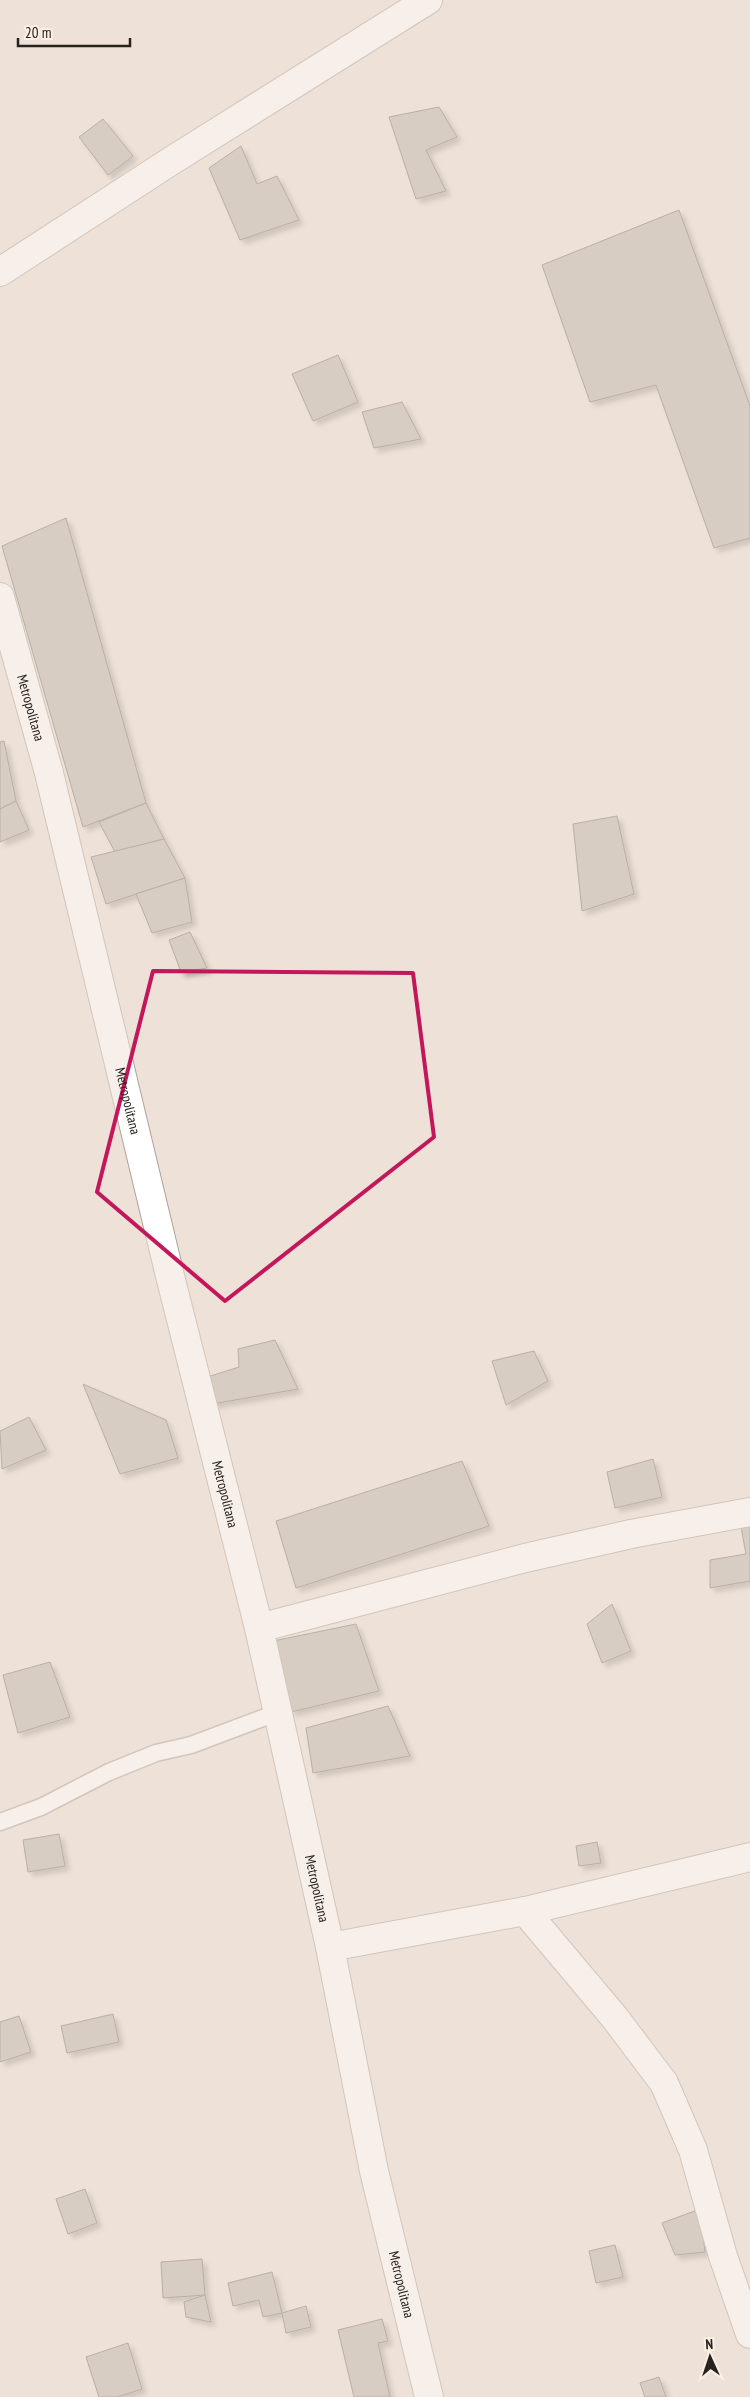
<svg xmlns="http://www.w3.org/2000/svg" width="750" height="2397" font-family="'PT Sans Narrow',sans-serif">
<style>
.building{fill:#bab4a7;stroke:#787266;filter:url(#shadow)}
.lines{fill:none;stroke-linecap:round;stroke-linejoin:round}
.service-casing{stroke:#aea399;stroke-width:19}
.minor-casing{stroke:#aea399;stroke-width:30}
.service{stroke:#fff;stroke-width:16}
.minor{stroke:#fff;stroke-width:28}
.marked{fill:none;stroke:#c2185b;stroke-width:4;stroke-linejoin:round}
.labels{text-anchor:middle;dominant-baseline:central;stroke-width:4;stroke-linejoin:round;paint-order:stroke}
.street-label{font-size:14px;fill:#26221e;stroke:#fcefe5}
</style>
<defs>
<filter id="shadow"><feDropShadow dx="4.5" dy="4.5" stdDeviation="2.5" flood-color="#0004"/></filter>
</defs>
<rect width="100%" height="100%" fill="#eee2d8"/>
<g class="building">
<path d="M439,107L457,137L426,150L446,191L416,199L389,117Z"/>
<path d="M103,119L133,156L108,175L79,137Z"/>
<path d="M241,146L257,184L277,176L299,220L240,240L209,168Z"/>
<path d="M679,210L750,406V538L714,548L656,385L590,402L542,265Z"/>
<path d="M338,355L358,402L313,421L292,374Z"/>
<path d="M402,402L421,439L374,448L362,412Z"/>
<path d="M66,518L146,803L83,827L2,546Z"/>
<path d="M4,741L16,801L0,809V742Z"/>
<path d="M16,801L29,830L0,842V809Z"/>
<path d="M146,803L164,839L115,852L99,822Z"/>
<path d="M617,816L634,894L582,911L573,824Z"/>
<path d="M164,839L185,878L106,904L91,857Z"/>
<path d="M185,878L192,922L152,933L136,894Z"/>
<path d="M190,932L207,968L181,972L169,940Z"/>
<path d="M275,1340L298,1389L212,1404L201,1379L239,1367L238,1349Z"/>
<path d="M534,1351L548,1381L506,1405L492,1361Z"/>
<path d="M83,1384L166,1420L178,1458L120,1474Z"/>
<path d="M29,1417L46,1450L2,1469L0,1431Z"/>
<path d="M653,1459L662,1497L615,1508L607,1472Z"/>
<path d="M462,1461L489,1526L296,1588L276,1521Z"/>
<path d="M750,1525V1581L710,1588V1560L746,1554L741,1527Z"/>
<path d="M612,1604L631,1651L602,1663L587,1624Z"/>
<path d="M356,1624L379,1691L291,1712L273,1641Z"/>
<path d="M50,1662L70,1717L18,1733L3,1675Z"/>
<path d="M388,1706L410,1756L313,1773L306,1728Z"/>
<path d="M59,1834L65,1866L28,1872L23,1840Z"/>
<path d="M597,1842L601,1863L579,1866L576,1846Z"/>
<path d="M113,2014L119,2042L67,2053L61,2026Z"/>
<path d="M19,2016L31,2052L0,2062V2022Z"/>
<path d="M85,2189L97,2223L68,2234L56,2199Z"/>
<path d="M700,2209L705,2252L675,2255L662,2223Z"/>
<path d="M615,2245L623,2277L596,2283L589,2251Z"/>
<path d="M202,2259L205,2295L163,2298L161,2262Z"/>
<path d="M272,2272L282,2313L263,2317L259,2300L233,2306L228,2283Z"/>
<path d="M205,2295L211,2322L186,2317L184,2302Z"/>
<path d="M306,2306L311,2327L286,2333L282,2313Z"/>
<path d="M382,2319L388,2341L378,2343L390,2397H354L338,2330Z"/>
<path d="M128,2343L142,2389L117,2397H99L86,2357Z"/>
<path d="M659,2377L666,2397H645L640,2383Z"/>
</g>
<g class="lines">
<defs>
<path id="service" d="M0,1822L41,1807L109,1772L156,1753L191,1745L276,1713"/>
<g id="minor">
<path d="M0,272L171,161L428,0"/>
<path id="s1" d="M0,597L49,773L170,1276L259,1628L330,1947L374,2171L429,2397"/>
<path d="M259,1628L525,1558L631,1534L750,1512"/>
<path d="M525,1911L615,2018L664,2083L693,2150L723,2256L750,2334"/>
<path d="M330,1947L525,1911L750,1857"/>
</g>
</defs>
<use href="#service" class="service-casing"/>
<use href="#minor" class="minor-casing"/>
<use href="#service" class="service"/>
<use href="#minor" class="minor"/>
</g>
<path d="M0 0H750V2397H0ZM153,971L413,973L434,1137L225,1301L97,1192Z" fill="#eee2d8" fill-opacity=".55" fill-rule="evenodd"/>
<path class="marked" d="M153,971L413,973L434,1137L225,1301L97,1192Z"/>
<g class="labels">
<g class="street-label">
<text stroke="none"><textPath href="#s1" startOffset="115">Metropolitana</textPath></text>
<text stroke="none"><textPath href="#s1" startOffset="520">Metropolitana</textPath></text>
<text stroke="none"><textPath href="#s1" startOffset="925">Metropolitana</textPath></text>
<text stroke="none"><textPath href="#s1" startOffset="1330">Metropolitana</textPath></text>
<text stroke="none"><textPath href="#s1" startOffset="1735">Metropolitana</textPath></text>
</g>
</g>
<g transform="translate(710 2357) rotate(357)" stroke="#fcefe5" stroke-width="4" paint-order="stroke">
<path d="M0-4L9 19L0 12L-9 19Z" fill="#26221e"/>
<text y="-8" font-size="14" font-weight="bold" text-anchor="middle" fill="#26221e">N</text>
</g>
<path d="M18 38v8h112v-8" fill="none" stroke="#26221e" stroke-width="2.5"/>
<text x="25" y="38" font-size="15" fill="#26221e" stroke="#fcefe5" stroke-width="4" paint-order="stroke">20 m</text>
</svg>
